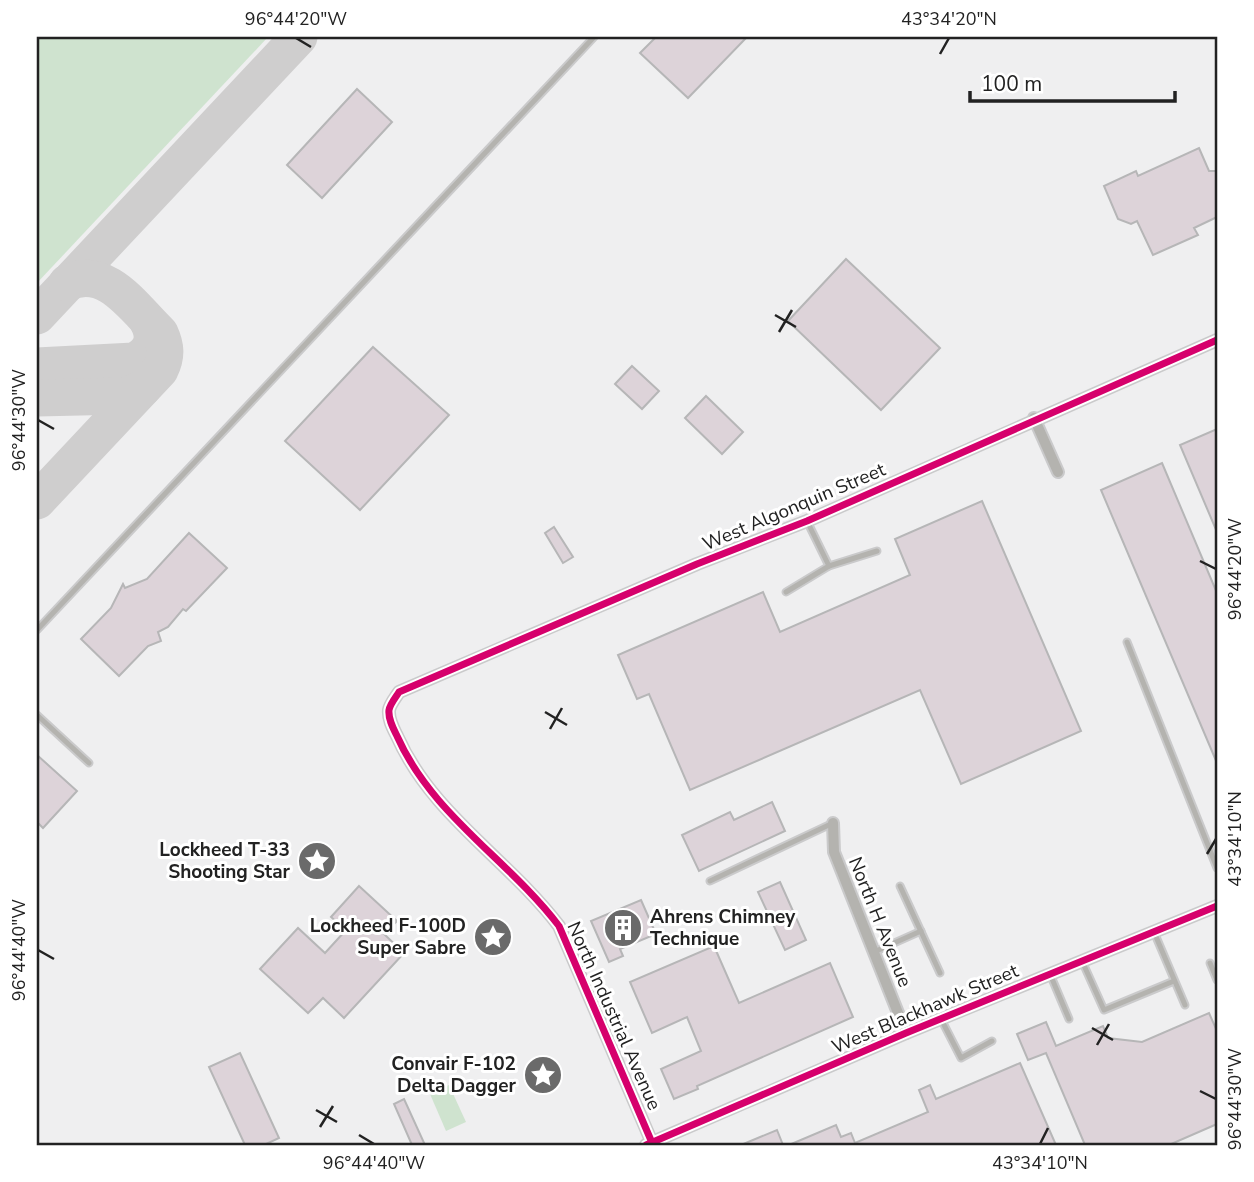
<svg xmlns="http://www.w3.org/2000/svg" width="1254" height="1182" font-family="'Nunito Sans',sans-serif">
<style>
.green{fill:#cfe3cf}
.lines{fill:none;stroke-linecap:round;stroke-linejoin:round}
.taxiway{stroke:#cfcece;stroke-width:37}
.building{fill:#ddd3d9;stroke:#b6b6b7;stroke-width:2}
.lane-casing{stroke:#cacacb;stroke-width:9}
.street-casing{stroke:#cacacb;stroke-width:14}
.lane{stroke:#b4b3af;stroke-width:5}
.street{stroke:#b4b3af;stroke-width:10}
.cycleway-casing{stroke:#fff;stroke-width:11}
.cycleway{stroke:#d6006c;stroke-width:7}
.ticks{fill:none;stroke:#222;stroke-width:2.5}
.labels{text-anchor:middle;dominant-baseline:central;stroke-width:6;stroke-linejoin:round;paint-order:stroke}
.street-label{font-size:19px;fill:#222;stroke:#fff}
.poi-label{font-size:19px;font-weight:bold;fill:#222;stroke:#fff;text-anchor:end}
.neatline{fill:none;stroke:#222;stroke-width:2.5}
.ticks-label{font-size:18px;text-anchor:middle;fill:#222}
</style>
<rect width="100%" height="100%" fill="#efeff0"/>
<g class="green">
<path d="M37,37H268L37,283Z"/>
<path d="M449,1085L466,1122L446,1131L430,1094Z"/>
</g>
<g class="lines">
<g class="taxiway">
<path d="M37,316L299,37"/>
<path d="M37,366L134,361C151,353 157,339 148,322"/>
<path d="M37,398L124,396L143,388"/>
<path d="M37,501L160,370C167,356 166,346 160,333C134,308 106,264 67,283"/>
</g>
</g>
<g class="building">
<path d="M656,37H747L688,98L640,53Z"/>
<path d="M357,89L392,122L322,198L287,165Z"/>
<path d="M1199,148L1209,171H1217V217L1194,228L1198,235L1153,255L1137,221L1131,224L1118,219L1104,186L1136,171L1138,176Z"/>
<path d="M846,259L940,348L881,410L788,321Z"/>
<path d="M373,347L449,415L360,510L285,441Z"/>
<path d="M632,366L659,391L642,409L615,384Z"/>
<path d="M706,396L743,432L722,454L685,418Z"/>
<path d="M1217,429V532L1180,445Z"/>
<path d="M1162,463L1217,593V763L1101,490Z"/>
<path d="M982,501L1081,731L961,784L920,690L690,790L649,694L637,699L618,655L763,592L780,632L910,575L895,539Z"/>
<path d="M554,527L573,557L563,563L545,533Z"/>
<path d="M189,533L227,568L186,611L183,609L168,627L158,632L161,641L148,646L119,676L81,639L111,608L123,584L125,588L147,579Z"/>
<path d="M37,755L77,791L43,828L37,822Z"/>
<path d="M772,802L785,831L699,871L682,835L730,812L734,820Z"/>
<path d="M780,882L806,940L785,950L758,892Z"/>
<path d="M359,886L397,921L384,934L404,953L344,1018L323,998L308,1013L260,969L298,928L325,953L346,930L331,917Z"/>
<path d="M641,900L656,934L620,949L623,956L609,962L591,921Z"/>
<path d="M714,946L739,1003L830,963L853,1017L697,1086L698,1089L674,1099L661,1069L701,1051L687,1017L652,1033L630,982Z"/>
<path d="M1209,1013L1217,1031V1124L1169,1145H1085L1046,1053L1028,1060L1017,1034L1046,1022L1056,1046L1103,1026L1108,1038L1142,1042Z"/>
<path d="M240,1053L279,1138L264,1145H245L209,1067Z"/>
<path d="M1020,1063L1056,1145H789L836,1125L841,1137L851,1133L855,1143L928,1112L919,1090L930,1085L936,1099Z"/>
<path d="M404,1099L425,1145H412L394,1104Z"/>
<path d="M777,1130L783,1145H741Z"/>
</g>
<g class="lines">
<defs>
<g id="lane">
<path d="M829,566L877,551"/>
<path d="M786,592L829,566L807,521"/>
<path d="M37,630L594,37"/>
<path d="M1127,642L1217,868"/>
<path d="M37,715L89,763"/>
<path d="M710,881L833,823"/>
<path d="M900,886L940,973"/>
<path d="M1154,932L1185,1005"/>
<path d="M874,952L921,931"/>
<path d="M1082,961L1104,1010L1174,981"/>
<path d="M1210,963L1217,980"/>
<path d="M1050,974L1069,1019"/>
<path d="M941,1019L961,1058L992,1041"/>
</g>
<g id="street">
<path d="M1034,418L1058,472"/>
<path d="M833,823L834,852L906,1033"/>
<path d="M646,1145L906,1033L1217,906"/>
<path d="M653,1145L559,926C508,859 432,815 397,736C393,728 388,719 389,710C390,704 396,697 399,692L697,564L807,521L1217,340"/>
</g>
</defs>
<use href="#lane" class="lane-casing"/>
<use href="#street" class="street-casing"/>
<use href="#lane" class="lane"/>
<use href="#street" class="street"/>
<defs>
<g id="cycleway">
<path d="M646,1145L906,1033L1217,906"/>
<path d="M653,1145L559,926C508,859 432,815 397,736C393,728 388,719 389,710C390,704 396,697 399,692L697,564L807,521L1217,340"/>
</g>
</defs>
<use href="#cycleway" class="cycleway-casing"/>
<use href="#cycleway" class="cycleway"/>
</g>
<path class="ticks" d="M296,38L311,47M940,54L949,38M775,315L796,327M779,332L792,310M38,420L54,429M1200,561L1216,569M545,712L567,725M550,729L562,708M1207,854L1216,839M38,950L54,959M1092,1028L1113,1040M1097,1045L1109,1024M1200,1091L1216,1099M316,1110L337,1122M320,1127L333,1106M359,1135L374,1144M1040,1144L1048,1128"/>
<defs>
<symbol id="sight-disc" viewBox="-11 -11 22 22"><circle r="9.5" fill="#6a6a6a" stroke="#fff"/><path d="M0-6L1.8-2.2L6-1.7L2.9 1.2L3.7 5.4L0 3.3L-3.7 5.4L-2.9 1.2L-6-1.7L-1.8-2.2Z" fill="#fff"/></symbol>
<symbol id="building-disc" viewBox="-11 -11 22 22"><circle r="9.5" fill="#6a6a6a" stroke="#fff"/><path d="M-4-6H4V6H1V3H-1V6H-4ZM-2.5-4.3h1.7v1.8h-1.7ZM.8-4.3h1.7v1.8H.8ZM-2.5-1h1.7V.8h-1.7ZM.8-1h1.7V.8H.8Z" fill="#fff"/></symbol>
</defs>
<g fill-rule="evenodd">
<use href="#sight-disc" x="295" y="839" width="44" height="44"/>
<use href="#building-disc" x="601" y="906" width="44" height="44"/>
<use href="#sight-disc" x="471" y="915" width="44" height="44"/>
<use href="#sight-disc" x="521" y="1053" width="44" height="44"/>
</g>
<g class="labels">
<g class="street-label">
<text transform="translate(794 507) rotate(-23)">West Algonquin Street</text>
<text transform="translate(880 922) rotate(68)">North H Avenue</text>
<text transform="translate(925 1009) rotate(-23)">West Blackhawk Street</text>
<text transform="translate(614 1016) rotate(66)">North Industrial Avenue</text>
</g>
<g class="poi-label">
<text x="290" y="850">Lockheed T-33<tspan x="290" dy="22">Shooting Star</tspan></text>
<text x="650" y="917" text-anchor="start">Ahrens Chimney<tspan x="650" dy="22">Technique</tspan></text>
<text x="466" y="926">Lockheed F-100D<tspan x="466" dy="22">Super Sabre</tspan></text>
<text x="516" y="1064">Convair F-102<tspan x="516" dy="22">Delta Dagger</tspan></text>
</g>
</g>
<rect width="1254" height="1182" fill="none" stroke="#ffffff" stroke-width="77"/>
<path d="M970 91v10h205v-10" fill="none" stroke="#222222" stroke-width="3.5"/>
<text x="981" y="91" font-size="21" fill="#222222" stroke="#ffffff" stroke-width="5" paint-order="stroke">100 m</text>
<rect x="38" y="38" width="1178" height="1106" class="neatline"/>
<g class="ticks-label">
<text x="296" y="25">96°44'20"W</text>
<text x="949" y="25">43°34'20"N</text>
<text transform="translate(19 420) rotate(-90)" y="6">96°44'30"W</text>
<text transform="translate(1235 569) rotate(-90)" y="6">96°44'20"W</text>
<text transform="translate(1235 839) rotate(-90)" y="6">43°34'10"N</text>
<text transform="translate(19 950) rotate(-90)" y="6">96°44'40"W</text>
<text transform="translate(1235 1099) rotate(-90)" y="6">96°44'30"W</text>
<text x="374" y="1169">96°44'40"W</text>
<text x="1040" y="1169">43°34'10"N</text>
</g>
</svg>
